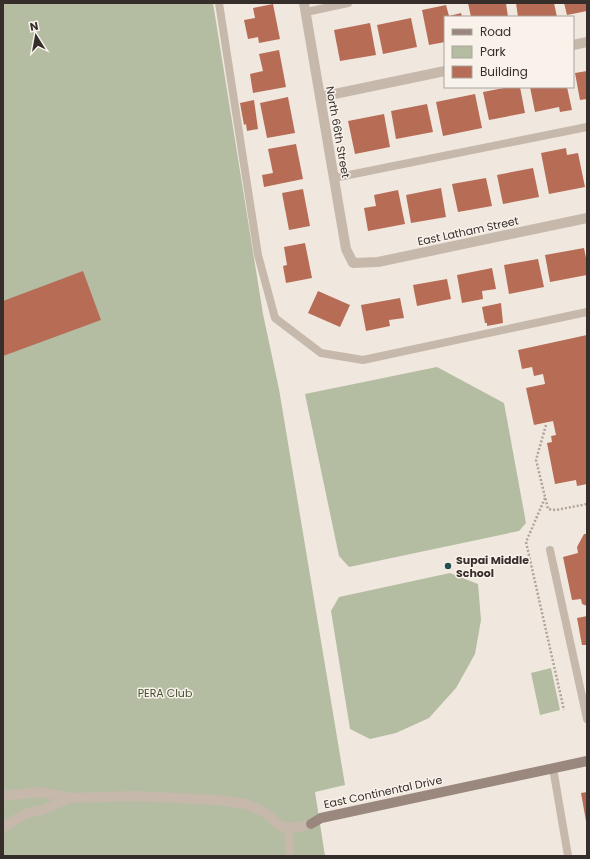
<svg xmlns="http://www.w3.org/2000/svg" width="590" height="859" font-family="Poppins,sans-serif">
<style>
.green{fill:#b4bda1}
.building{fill:#b76c56}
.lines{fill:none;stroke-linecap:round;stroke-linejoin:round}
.path{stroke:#b2a297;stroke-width:2.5;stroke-dasharray:2 2;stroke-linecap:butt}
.lane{stroke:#c7b8ac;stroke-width:8}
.street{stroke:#c7b8ac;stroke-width:10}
.secondary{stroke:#9a887e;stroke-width:10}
.poi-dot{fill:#255052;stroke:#f8f2eb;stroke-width:1.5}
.labels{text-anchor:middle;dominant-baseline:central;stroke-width:3;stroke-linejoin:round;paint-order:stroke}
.street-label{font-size:11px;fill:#362e2a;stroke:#f8f2eb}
.poi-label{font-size:11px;font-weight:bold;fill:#362e2a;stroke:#f8f2eb;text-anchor:start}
.park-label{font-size:11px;fill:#465131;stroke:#f8f2eb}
</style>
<rect width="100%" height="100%" fill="#f0e8df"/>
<g class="green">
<path d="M3,3H213L263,314L279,389L345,785L315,792L325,856H3Z"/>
<path d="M437,367L504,403L526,523L519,531L349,567L339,556L305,394Z"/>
<path d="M450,573L478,584L481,620L475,654L456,688L429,718L396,733L370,739L350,729L331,611L339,597Z"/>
<path d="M551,668L560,710L540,715L531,673Z"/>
</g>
<g class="building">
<path d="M468,3H506L508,17H471Z"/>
<path d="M516,3H554L557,17H518Z"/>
<path d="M564,3H587V11L567,15Z"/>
<path d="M273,4L280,39L259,43L258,37L248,39L244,20L255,18L253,8Z"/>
<path d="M446,5L449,16L461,13L462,17H445V42L429,45L422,10Z"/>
<path d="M411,18L417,47L383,54L377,25Z"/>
<path d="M370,23L376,55L340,61L334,30Z"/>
<path d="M279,50L286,87L253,93L250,74L263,71L259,54Z"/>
<path d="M587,71V99L580,100L575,73Z"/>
<path d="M509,87H520L525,113L489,120L483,92Z"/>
<path d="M530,87H567L572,110L560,112L559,107L535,112Z"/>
<path d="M475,94L482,128L443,136L436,102Z"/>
<path d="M288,97L295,133L267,138L260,103Z"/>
<path d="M254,100L258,129L247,131L246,124L244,125L240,103Z"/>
<path d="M427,104L433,132L396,139L391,111Z"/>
<path d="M384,114L390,147L355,154L348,121Z"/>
<path d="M296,144L303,179L264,187L262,175L273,173L268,149Z"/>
<path d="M566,148L567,155L578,153L585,187L549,194L541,153Z"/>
<path d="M533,168L539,197L503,204L497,175Z"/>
<path d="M486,178L492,206L458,212L452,184Z"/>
<path d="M441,188L446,217L411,223L406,195Z"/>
<path d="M303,189L310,226L289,230L282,193Z"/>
<path d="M398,190L405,224L368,231L364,208L376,206L374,195Z"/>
<path d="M305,243L312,278L286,283L283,266L287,265L284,247Z"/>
<path d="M584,248L587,263V275L550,282L545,255Z"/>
<path d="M538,259L544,287L509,294L504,265Z"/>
<path d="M492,268L496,289L482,291L483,299L462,303L457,275Z"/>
<path d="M83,271L101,320L3,356V301Z"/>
<path d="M447,279L451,299L417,306L413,285Z"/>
<path d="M318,291L350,305L340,327L308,313Z"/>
<path d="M400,298L404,318L389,320L390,326L366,331L361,305Z"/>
<path d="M501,303L503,323L487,326V323H485L482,307Z"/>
<path d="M587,335V484L577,486L576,480L555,484L547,443L552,442L551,436L556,435L553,421L534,425L526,388L545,384L543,374L534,376L532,367L522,369L518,350Z"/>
<path d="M584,534H587V606L582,604L581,599L572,600L563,557L578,553L577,547Z"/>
<path d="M587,616V645H582L577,618Z"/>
<path d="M587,792V820L586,821L581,793Z"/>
</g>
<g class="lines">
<g class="path">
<path d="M546,425L536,460L548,509L556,510L587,504"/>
<path d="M545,498L526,542L564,710"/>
</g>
<g class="lane">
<path d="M219,3L258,255L275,318L321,353L363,360L587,312"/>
<path d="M306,12L348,3"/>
<path d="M334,178L587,127"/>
<path d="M550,550L587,719"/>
<path d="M553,768L568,856"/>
<path d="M288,827L290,856"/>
</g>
<g class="street">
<path d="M304,3L346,249L353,263L378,262L587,218"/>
<path d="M573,45L587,42"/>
<path d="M320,97L445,71"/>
<path d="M3,796L40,792L71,798L135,796L217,800L246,804L264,812L281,826L294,828L311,824"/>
<path d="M3,827L27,813L42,810L71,798"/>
</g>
<path class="secondary" d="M311,824L321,818L587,761"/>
</g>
<circle class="poi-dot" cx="448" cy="566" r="4"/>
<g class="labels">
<g class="street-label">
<text transform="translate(338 132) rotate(80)">North 66th Street</text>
<text transform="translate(468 231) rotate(-12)">East Latham Street</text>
<text transform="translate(383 792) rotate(-12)">East Continental Drive</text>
</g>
<g class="poi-label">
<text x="456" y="560">Supai Middle<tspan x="456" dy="13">School</tspan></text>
</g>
<g class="park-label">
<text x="165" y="693">PERA Club</text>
</g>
</g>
<rect width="590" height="859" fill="none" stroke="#362e2a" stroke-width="8"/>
<rect x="444" y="16" width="130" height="72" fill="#f8f2eb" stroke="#aaa49e"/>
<rect x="452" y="29" width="20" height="6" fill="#9a887e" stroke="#aaa49e"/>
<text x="480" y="36" font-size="12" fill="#362e2a">Road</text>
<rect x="452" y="46" width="20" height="12" fill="#b4bda1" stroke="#aaa49e"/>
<text x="480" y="56" font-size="12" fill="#362e2a">Park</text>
<rect x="452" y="66" width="20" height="12" fill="#b76c56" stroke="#aaa49e"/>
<text x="480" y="76" font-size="12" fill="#362e2a">Building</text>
<g transform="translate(36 36) rotate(349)" stroke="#f8f2eb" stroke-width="3" paint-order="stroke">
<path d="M0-3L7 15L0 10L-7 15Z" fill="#362e2a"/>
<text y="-6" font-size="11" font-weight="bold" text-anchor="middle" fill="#362e2a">N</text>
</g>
</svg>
